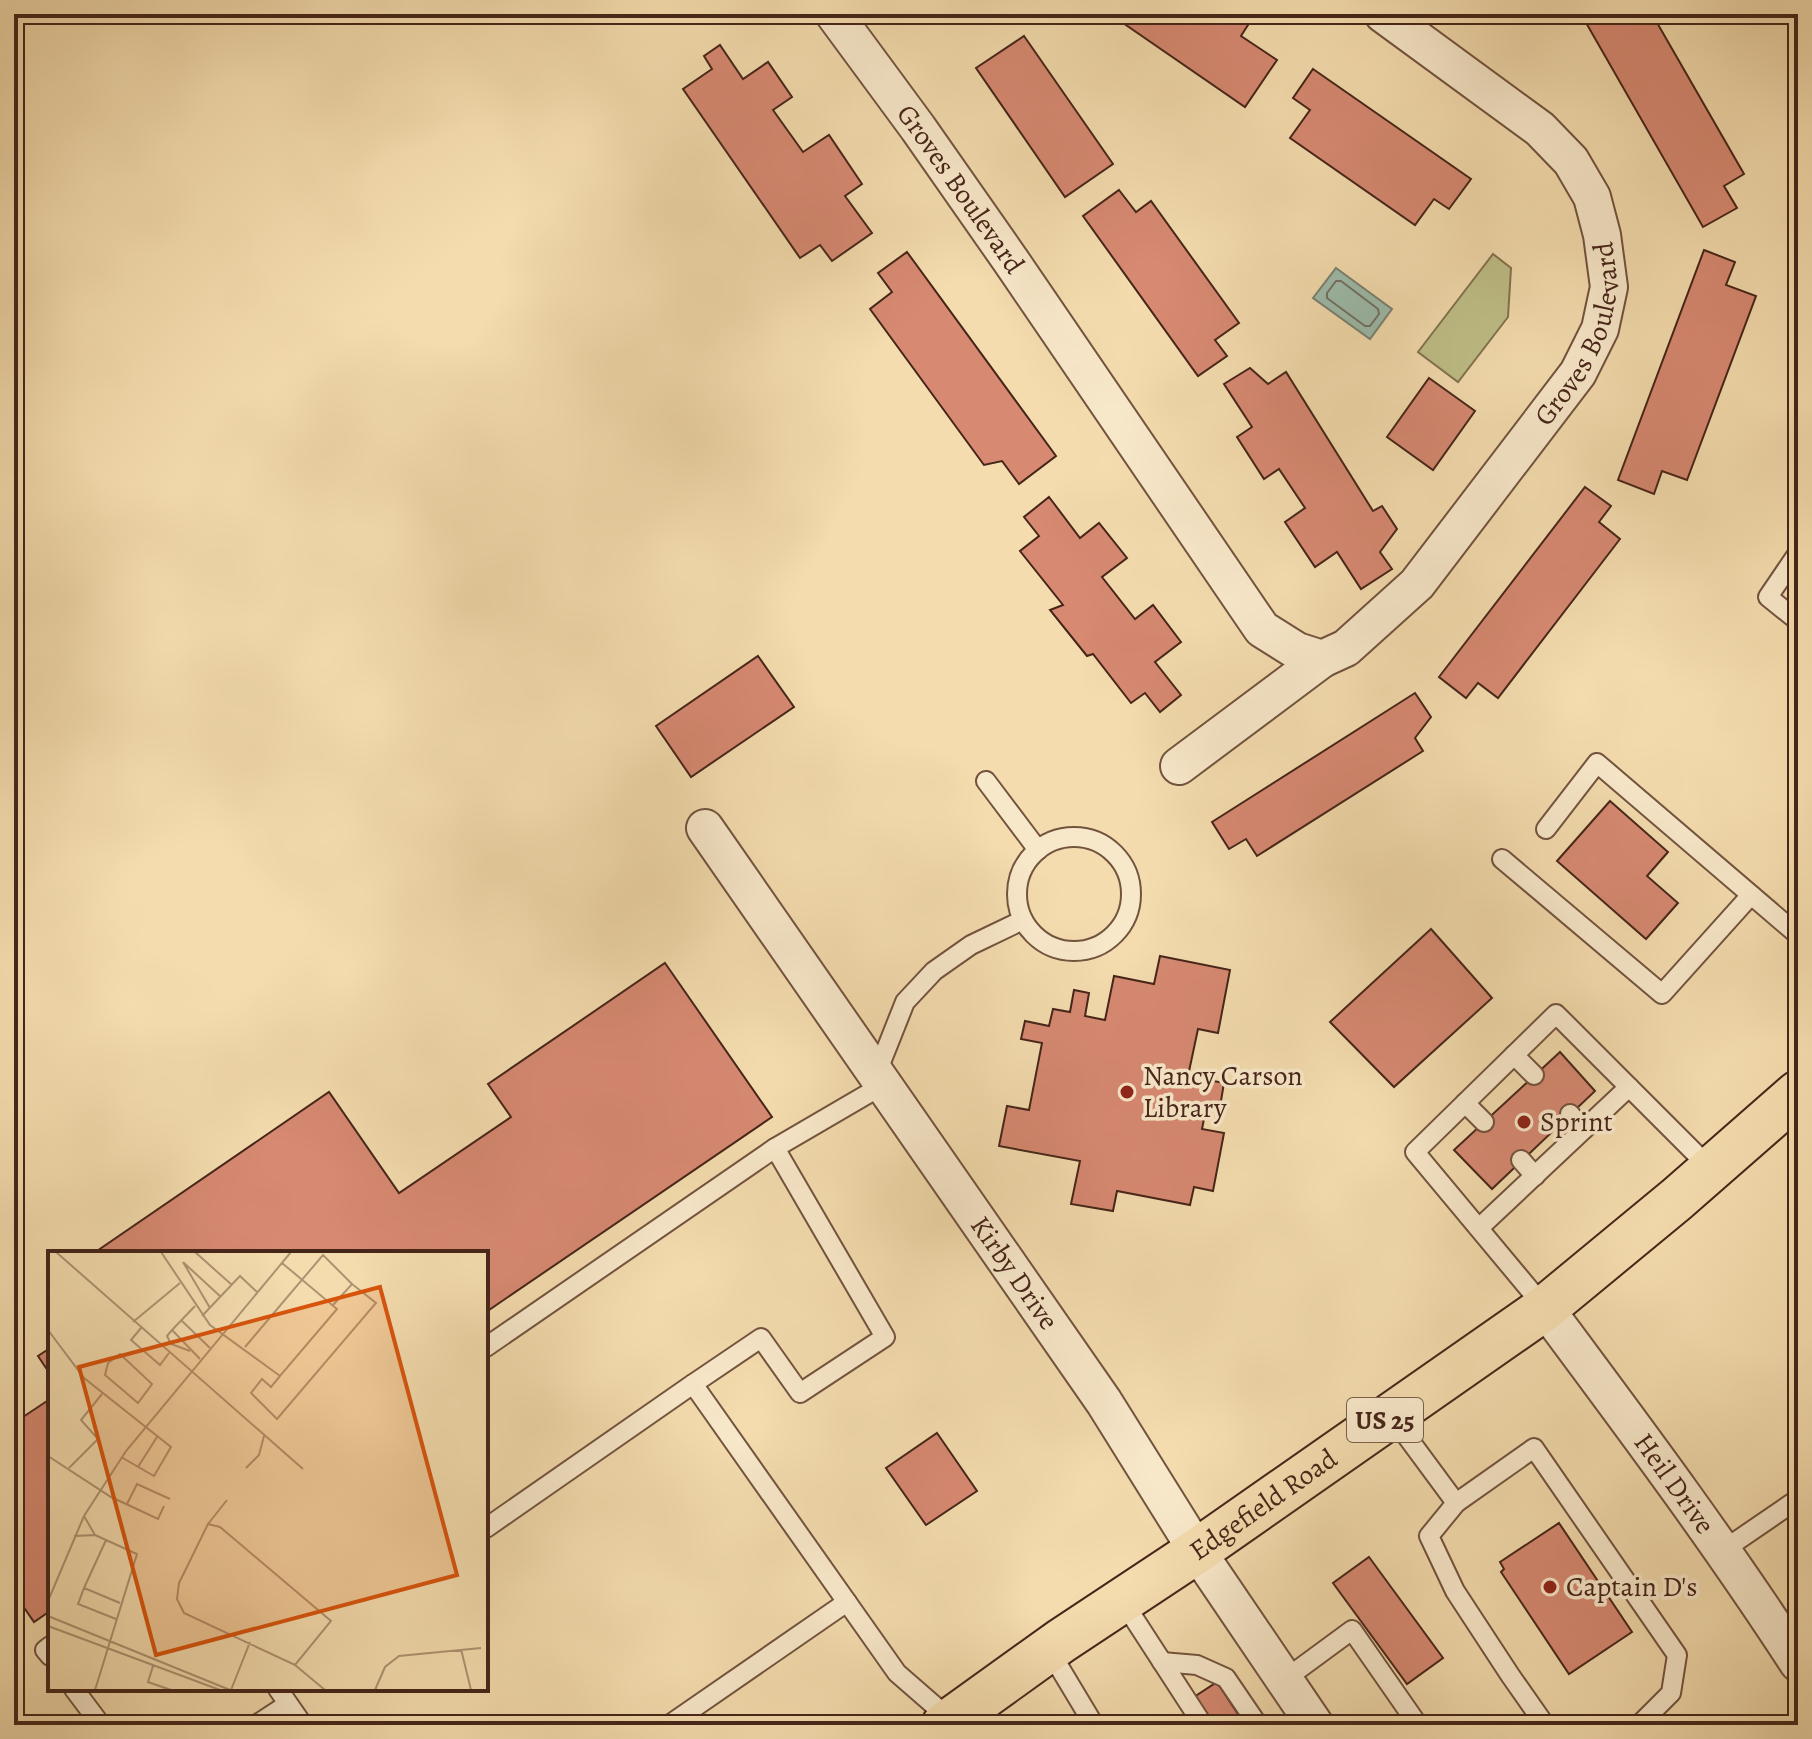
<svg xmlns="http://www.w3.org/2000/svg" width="1812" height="1739" font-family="Alegreya,serif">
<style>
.green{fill:#bfbf88;stroke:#827250;stroke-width:2}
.water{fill:#9cbcac;stroke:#7a8071;stroke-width:2}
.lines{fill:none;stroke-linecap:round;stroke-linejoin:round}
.shore{stroke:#717062;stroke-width:2}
.building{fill:#d78972;stroke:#462519;stroke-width:2}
.lane-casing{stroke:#72533e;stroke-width:22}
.street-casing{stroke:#72533e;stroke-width:40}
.primary-casing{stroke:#462519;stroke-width:48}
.lane{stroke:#f8e8ca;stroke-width:18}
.street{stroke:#f8e8ca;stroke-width:36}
.primary{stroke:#f4dcae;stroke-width:44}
.poi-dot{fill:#8f2418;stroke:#f8e8ca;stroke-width:3}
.labels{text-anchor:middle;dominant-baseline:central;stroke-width:7;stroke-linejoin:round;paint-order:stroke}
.shield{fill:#f8e8ca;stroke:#7b604e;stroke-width:2}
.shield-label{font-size:26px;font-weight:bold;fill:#462519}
.street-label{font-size:28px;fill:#462519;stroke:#f8e8ca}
.poi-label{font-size:28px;fill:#462519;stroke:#f8e8ca;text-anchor:start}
.inset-road{fill:none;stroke:#ae9372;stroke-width:2}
.view{fill:#d8540d;fill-opacity:0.15;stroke:#d8540d;stroke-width:4}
.inset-edge{fill:none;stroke:#462519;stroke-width:4}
</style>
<rect width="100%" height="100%" fill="#f4dcae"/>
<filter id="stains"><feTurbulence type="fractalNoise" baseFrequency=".0025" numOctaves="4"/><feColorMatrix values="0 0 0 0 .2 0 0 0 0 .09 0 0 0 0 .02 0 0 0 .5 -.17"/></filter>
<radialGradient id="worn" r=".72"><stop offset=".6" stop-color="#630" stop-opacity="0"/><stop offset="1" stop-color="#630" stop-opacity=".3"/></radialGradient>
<path class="green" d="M1493,254L1511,268L1508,317L1458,382L1418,352Z"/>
<path class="water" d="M1336,268L1392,309L1370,339L1313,298Z"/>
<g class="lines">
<path class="shore" d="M1336,281H1341L1378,309L1379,314L1370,326H1365L1327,298V293Z"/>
</g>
<g class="building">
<path d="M1110,14H1255L1241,36L1277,60L1245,107Z"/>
<path d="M1581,14H1652L1744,174L1724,186L1737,208L1703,227Z"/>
<path d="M1024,36L1113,164L1065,197L976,68Z"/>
<path d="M720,45L743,79L768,62L792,97L773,110L803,152L829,135L862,184L845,196L872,233L832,261L820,245L800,258L683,89L712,69L704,56Z"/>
<path d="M1313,69L1471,179L1449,209L1434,199L1415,225L1290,138L1310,110L1293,98Z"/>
<path d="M1119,190L1136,212L1151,201L1239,323L1215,340L1227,356L1198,376L1083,216Z"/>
<path d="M1704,250L1735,262L1726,285L1756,296L1687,480L1662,471L1654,494L1618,480Z"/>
<path d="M907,252L1056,456L1019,484L1002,461L984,465L870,309L892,292L878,273Z"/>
<path d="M1250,368L1268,384L1286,372L1373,511L1382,506L1397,529L1380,552L1392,569L1361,589L1337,552L1315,567L1285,522L1305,508L1279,469L1264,479L1237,437L1252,427L1224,384Z"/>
<path d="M1429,378L1475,411L1433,470L1387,437Z"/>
<path d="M1585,487L1611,506L1599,522L1620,539L1498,698L1478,683L1466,698L1439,677Z"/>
<path d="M1049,497L1080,538L1099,523L1127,558L1102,577L1135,619L1153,605L1181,642L1155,662L1181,695L1160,712L1145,693L1131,703L1093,654L1087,656L1050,610L1063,605L1020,551L1039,536L1024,517Z"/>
<path d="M758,656L794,707L691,777L656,726Z"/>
<path d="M1415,693L1431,717L1415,738L1423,751L1257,856L1246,839L1229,849L1212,822Z"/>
<path d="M1610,801L1668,852L1647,876L1678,903L1646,939L1557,861Z"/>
<path d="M1431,929L1492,998L1394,1087L1330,1022Z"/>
<path d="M1160,956L1230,970L1218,1033L1198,1029L1188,1076L1224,1083L1221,1101L1207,1104L1202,1129L1224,1133L1213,1191L1194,1187L1190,1205L1117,1191L1113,1211L1071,1204L1080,1161L999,1146L1007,1106L1029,1110L1042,1043L1021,1039L1025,1021L1049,1026L1053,1009L1070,1012L1074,990L1089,993L1085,1016L1105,1020L1114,976L1154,984Z"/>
<path d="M665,963L772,1117L486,1312V1253H94L329,1092L399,1193L511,1117L488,1084Z"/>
<path d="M1560,1052L1595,1091L1492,1189L1454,1150Z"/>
<path d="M50,1348V1374L38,1356Z"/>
<path d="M50,1399V1611L34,1622L14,1593V1423Z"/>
<path d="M937,1433L977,1491L926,1525L886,1468Z"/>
<path d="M1559,1523L1632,1632L1569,1674L1501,1572L1504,1569L1500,1562Z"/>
<path d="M1369,1557L1443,1658L1407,1684L1333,1583Z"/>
<path d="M1217,1682L1245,1725H1211L1194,1697Z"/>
</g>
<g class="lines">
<defs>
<g id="lane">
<path d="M1798,553L1768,597L1798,621"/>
<path d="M986,781L1038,850"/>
<path d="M1546,829L1597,763L1798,935"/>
<circle cx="1074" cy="894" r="57"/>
<path d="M1502,859L1662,994L1751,895"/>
<path d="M1514,1055L1534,1075"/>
<path d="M876,1075L905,1002L934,971L971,945L1023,920"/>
<path d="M1465,1103L1484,1122"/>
<path d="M1570,1114L1583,1130"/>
<path d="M775,1148L883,1085"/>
<path d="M1521,1160L1535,1176"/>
<path d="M1479,1228L1629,1087"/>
<path d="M1545,1308L1415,1152L1556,1014L1711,1169"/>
<path d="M486,1347L775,1148L885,1337L800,1393L761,1338L693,1384"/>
<path d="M1391,1415L1456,1503"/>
<path d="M486,1528L693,1384L897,1673L951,1720"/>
<path d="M1722,1551L1798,1499"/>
<path d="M1122,1600L1203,1725"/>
<path d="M50,1646L45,1650L50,1656"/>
<path d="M1049,1650L1094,1725"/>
<path d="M1162,1662L1197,1665L1226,1678L1258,1725"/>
<path d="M1284,1680L1352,1630L1418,1725"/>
<path d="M74,1689L101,1725"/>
<path d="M278,1689L303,1725"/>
<path d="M256,1725L288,1704"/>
<path d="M669,1725L847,1602"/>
<path d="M1545,1725L1510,1675L1455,1591L1429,1536L1456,1503L1534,1448L1677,1655L1671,1693L1639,1725"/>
</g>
<g id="street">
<path id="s1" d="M834,14L918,128L1011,261L1262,629L1297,651L1322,659L1346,648L1417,584L1578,373L1600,329L1609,287L1602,235L1592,197L1571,161L1540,129L1383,14"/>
<path d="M1179,766L1322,659"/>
<path id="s2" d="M705,828L1104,1402L1197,1551L1315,1725"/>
<path id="s3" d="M1545,1308C1632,1425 1719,1541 1798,1663"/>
</g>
<g id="primary">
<path id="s4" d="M944,1725L1061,1641L1197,1551L1545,1308L1677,1199L1798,1093"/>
</g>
</defs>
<use href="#lane" class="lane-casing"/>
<use href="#street" class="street-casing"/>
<use href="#primary" class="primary-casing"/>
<use href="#lane" class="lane"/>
<use href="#street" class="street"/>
<use href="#primary" class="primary"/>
</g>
<g class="poi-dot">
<circle cx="1127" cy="1092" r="8"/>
<circle cx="1524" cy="1122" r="8"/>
<circle cx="1550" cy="1587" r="8"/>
</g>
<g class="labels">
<rect class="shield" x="1347" y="1398" width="76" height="44" rx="6"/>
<g class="shield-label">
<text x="1385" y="1420">US 25</text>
</g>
<g class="street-label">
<text stroke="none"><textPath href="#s1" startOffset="216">Groves Boulevard</textPath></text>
<text stroke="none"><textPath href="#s1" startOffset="1242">Groves Boulevard</textPath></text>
<text stroke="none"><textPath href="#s2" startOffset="542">Kirby Drive</textPath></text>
<text stroke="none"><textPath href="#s3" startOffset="218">Heil Drive</textPath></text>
<text stroke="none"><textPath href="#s4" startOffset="388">Edgefield Road</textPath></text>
</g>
<g class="poi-label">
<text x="1143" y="1076">Nancy Carson<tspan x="1143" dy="32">Library</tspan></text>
<text x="1540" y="1122">Sprint</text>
<text x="1566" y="1587">Captain D's</text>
</g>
</g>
<g transform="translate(48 1251)">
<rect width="440" height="440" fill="#f4dcae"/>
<path class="inset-road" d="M8,1L255,218M113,1L162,74L232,125L289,58L234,12M147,1L184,34M135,11L162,57M136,12L173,46M147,55L124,79L152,108M154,65L192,25L209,41M134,70L162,97M85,71L132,32M93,77L83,89L112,114L121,102M0,79L36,127L123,196L106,225L73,206M124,79L119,85L123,93L142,100M197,96L275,4L304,33M72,103L104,133L90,152L57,124L60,112ZM232,125L223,136L214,128L203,142L229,168L328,52L304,33L285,54M0,205L63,246L110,268L116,255M90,216L109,186M21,217L50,188L33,169L54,143M198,217L211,204L216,185M79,253L89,233L122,248M160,273L172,276L283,370L247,414L136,362L129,348L131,332ZM160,273L179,249M47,284L89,303L47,439M26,285L47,284L36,265M58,289L36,337L72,352M36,337L30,353L68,368M0,350L36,265L78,200L243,1M0,365L182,439M0,375L172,439M413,398L423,439M247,414L277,439M105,415L100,431L123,439M183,439L202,391M327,439L337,416L351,405L433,397"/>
<path class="view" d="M332,36L409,324L108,404L31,116Z"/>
<rect width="440" height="440" class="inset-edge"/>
</g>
<rect width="1812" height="1739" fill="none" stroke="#f4dcae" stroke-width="48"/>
<rect x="16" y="16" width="1780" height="1707" fill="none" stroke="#462519" stroke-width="4"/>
<rect x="24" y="24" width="1764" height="1691" fill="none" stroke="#462519" stroke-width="2"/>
<rect width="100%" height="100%" filter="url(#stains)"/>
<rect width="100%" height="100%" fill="url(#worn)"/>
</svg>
